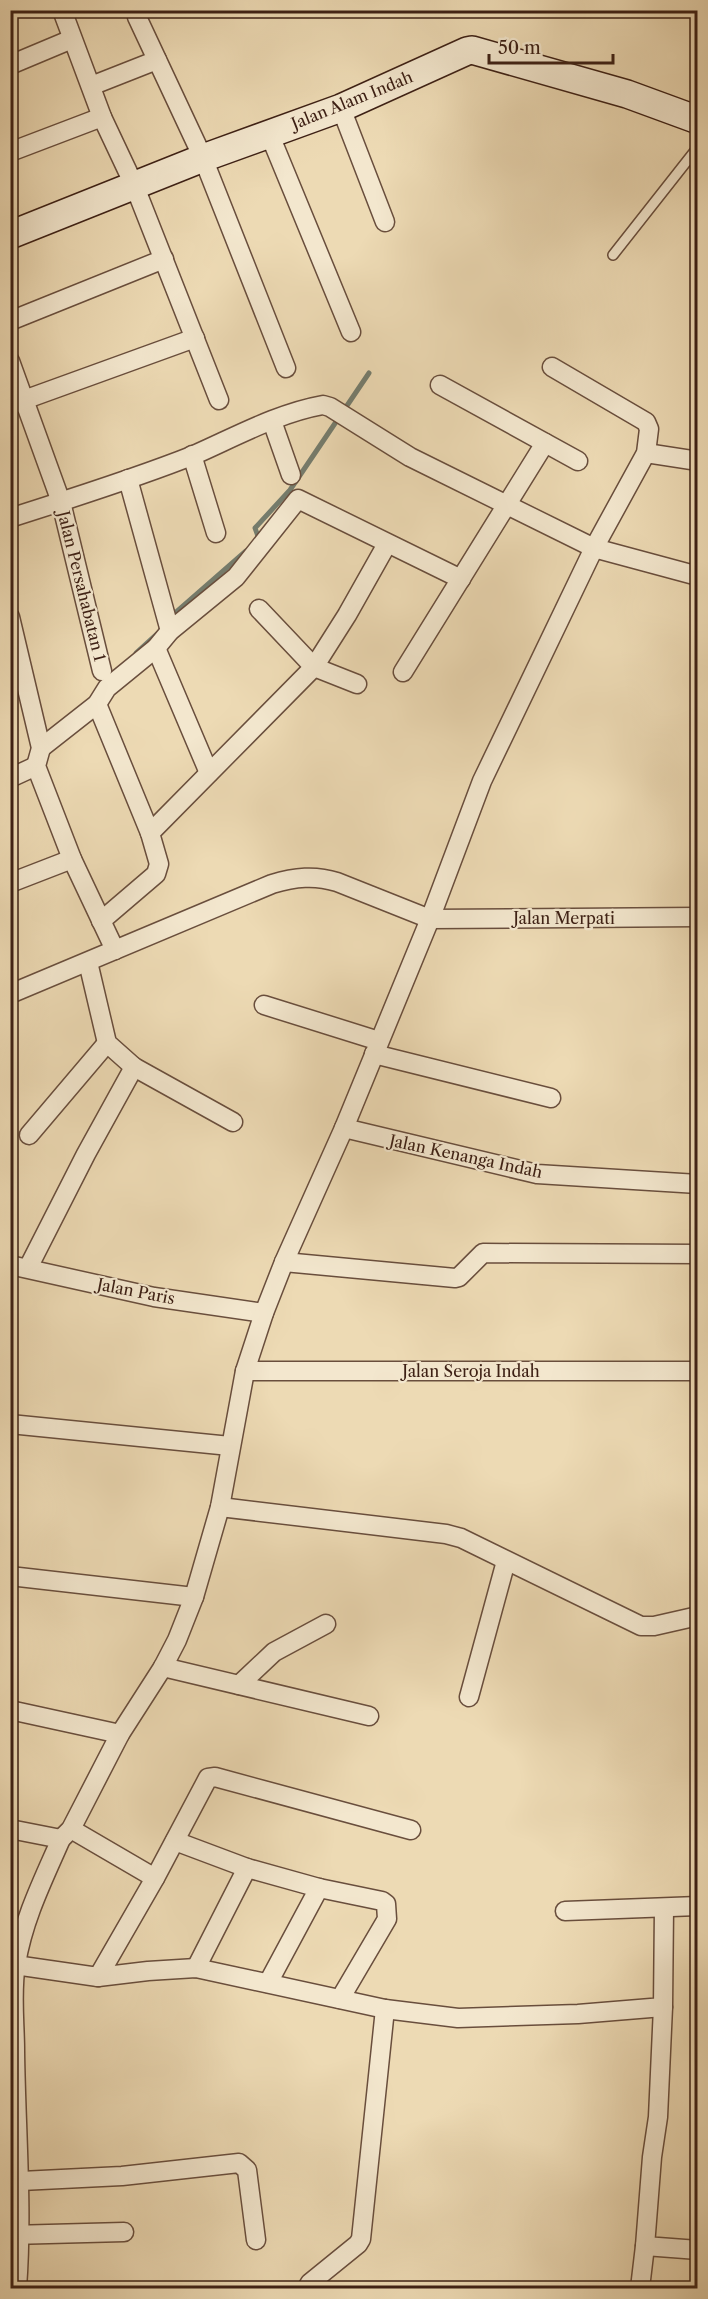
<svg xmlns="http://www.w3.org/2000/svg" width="708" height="2299" font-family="'Libre Caslon Text',serif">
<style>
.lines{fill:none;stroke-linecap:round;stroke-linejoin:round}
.stream{stroke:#757d6e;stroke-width:5}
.lane-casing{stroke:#694e3d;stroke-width:12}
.street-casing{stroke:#694e3d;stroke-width:21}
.secondary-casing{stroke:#3d2015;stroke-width:30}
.lane{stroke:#f3e7ce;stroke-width:9}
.street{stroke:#f3e7ce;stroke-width:18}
.secondary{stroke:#f3e7ce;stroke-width:27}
.labels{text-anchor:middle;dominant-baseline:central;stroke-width:4.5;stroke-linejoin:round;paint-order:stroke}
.street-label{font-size:16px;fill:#3d2015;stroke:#f3e7ce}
</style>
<rect width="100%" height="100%" fill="#eddab4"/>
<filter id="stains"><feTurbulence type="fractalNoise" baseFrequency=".00333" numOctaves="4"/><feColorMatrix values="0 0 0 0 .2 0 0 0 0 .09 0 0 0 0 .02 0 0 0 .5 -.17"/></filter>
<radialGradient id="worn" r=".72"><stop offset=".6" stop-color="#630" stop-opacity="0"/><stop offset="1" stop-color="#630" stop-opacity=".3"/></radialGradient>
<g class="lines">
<g class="stream">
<path d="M259,539L255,528L290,490L369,373"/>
<path d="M174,614L246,551"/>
<path d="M136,653L158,633"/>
</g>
<defs>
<path id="lane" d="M613,255L698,147"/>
<g id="street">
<path d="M62,10L102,117L135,187L219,400"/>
<path d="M138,10L137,17L203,158L286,368"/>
<path d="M10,65L72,39"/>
<path d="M91,86L157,60"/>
<path d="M341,108L385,222"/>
<path d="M269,133L351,332"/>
<path d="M10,152L102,117"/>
<path d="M10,321L164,259"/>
<path d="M10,361L61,502L102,671"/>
<path d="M440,385L578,461"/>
<path d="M10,405L195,338"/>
<path d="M272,421L291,475"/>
<path d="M646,453L698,461"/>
<path d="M192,455L216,533"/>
<path d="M128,479L170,631"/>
<path d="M10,518C72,498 134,479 194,455C235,437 278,413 323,405L330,407L410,457L594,548L698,576"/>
<path d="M259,609L314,667L357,684"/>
<path d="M10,617L41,748L36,766L72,859L115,950"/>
<path d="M156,648L209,773"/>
<path d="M403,672L545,443"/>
<path d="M97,704L150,833"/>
<path d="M41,748L97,704L107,688L156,648L170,631L236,577L298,499L461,579"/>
<path d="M10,778L36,766"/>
<path d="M10,883L72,859"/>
<path d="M101,921L156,874L159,864L150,833L314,667L347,615L387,544"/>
<path d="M88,962L107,1043L134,1067L233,1122"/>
<path d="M10,994L272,884C295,877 315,875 337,882L430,919L698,917"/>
<path d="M264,1005L379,1041"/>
<path d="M374,1054L551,1098"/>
<path d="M344,1128L537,1174L698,1184"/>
<path d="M29,1135L107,1043"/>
<path d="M284,1262L455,1278L459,1277L483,1253L698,1254"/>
<path d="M10,1265L154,1297L264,1313"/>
<path d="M28,1268L86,1154L134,1067"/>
<path d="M245,1371H698"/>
<path d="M10,1424L230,1446"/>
<path d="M220,1507L446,1534L461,1538L641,1626H654L698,1616"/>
<path d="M10,1576L194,1597"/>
<path d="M163,1667L369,1716"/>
<path d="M239,1685L274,1652L326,1624"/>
<path d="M469,1697L506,1561"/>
<path d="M10,1710L120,1734"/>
<path d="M10,1829L61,1839"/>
<path d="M71,1829L155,1878"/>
<path d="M175,1841L247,1868L319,1888L382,1901L386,1904L387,1919L340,1999"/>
<path d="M565,1911L698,1906"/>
<path d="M15,1965L98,1977L148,1971L196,1968L385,2009L458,2018L578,2014L663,2007L664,1908"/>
<path d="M196,1968L247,1868"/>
<path d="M98,1977L155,1878L208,1778L215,1777L411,1830"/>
<path d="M268,1983L319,1888"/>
<path d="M663,2007L658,2117L652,2157L645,2246L698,2250"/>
<path d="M21,2181L122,2176L239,2163L247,2170L256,2240"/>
<path d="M11,2235L124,2232"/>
<path d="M17,2288C23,2209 16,2130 15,2051C15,2023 11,1992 16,1964C23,1920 43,1880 61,1839L71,1829L120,1734L163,1667L177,1640L194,1597L220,1507L245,1371L264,1313L284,1262L344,1128L430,919L482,781L594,548L646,453L649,429L646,422L552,367"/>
<path d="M307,2288L310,2283L358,2244L361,2239L385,2009"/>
<path d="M640,2288L645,2246"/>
</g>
<path id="secondary" d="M10,235L203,158L341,108L467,51L472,50L627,94L698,120"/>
</defs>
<use href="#lane" class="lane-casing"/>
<use href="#street" class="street-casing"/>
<use href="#secondary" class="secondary-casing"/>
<use href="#lane" class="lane"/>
<use href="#street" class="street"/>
<use href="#secondary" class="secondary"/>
</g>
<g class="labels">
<g class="street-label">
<text transform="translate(352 100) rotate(-22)">Jalan Alam Indah</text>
<text transform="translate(82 586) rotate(76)">Jalan Persahabatan 1</text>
<text x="564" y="918">Jalan Merpati</text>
<text transform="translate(466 1156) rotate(12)">Jalan Kenanga Indah</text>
<text transform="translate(136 1291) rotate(11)">Jalan Paris</text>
<text x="471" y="1371">Jalan Seroja Indah</text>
</g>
</g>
<rect width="708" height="2299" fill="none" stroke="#eddab4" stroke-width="36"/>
<rect x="12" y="12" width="684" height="2275" fill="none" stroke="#3d2015" stroke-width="3"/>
<rect x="18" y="18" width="672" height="2263" fill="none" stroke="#3d2015" stroke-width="1.5"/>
<path d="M489 54v9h124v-9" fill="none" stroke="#3d2015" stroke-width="3"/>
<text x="498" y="54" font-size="18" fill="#3d2015" stroke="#f3e7ce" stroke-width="4.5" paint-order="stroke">50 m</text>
<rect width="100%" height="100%" filter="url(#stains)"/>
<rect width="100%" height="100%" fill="url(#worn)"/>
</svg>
